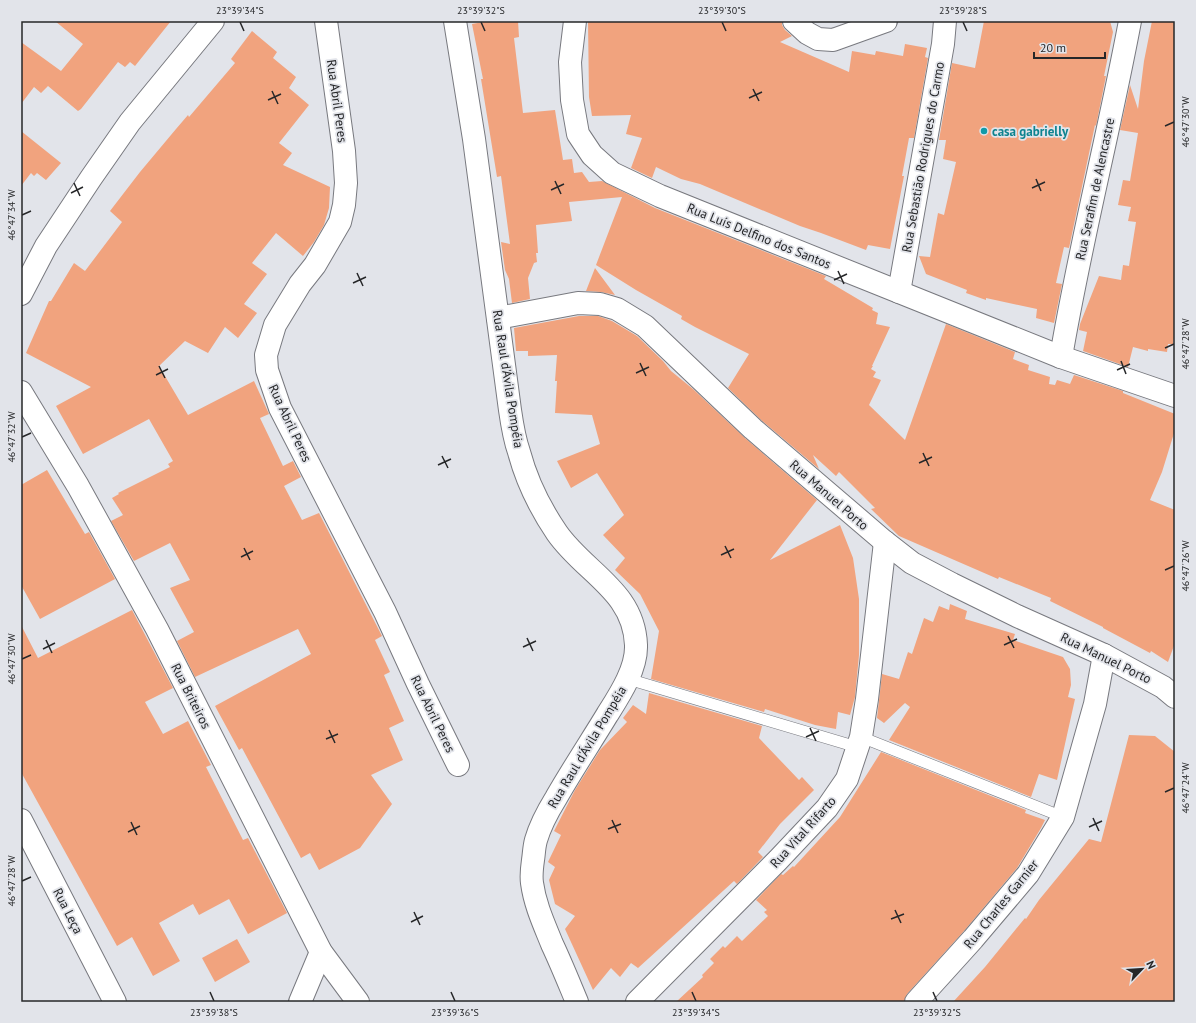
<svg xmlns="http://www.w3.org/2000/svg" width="1196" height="1023" font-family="'PT Sans',sans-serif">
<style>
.building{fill:#f1a37e}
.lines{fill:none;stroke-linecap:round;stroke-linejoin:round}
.service-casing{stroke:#78797f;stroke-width:12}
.minor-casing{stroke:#78797f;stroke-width:24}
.service{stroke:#fff;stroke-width:11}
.minor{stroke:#fff;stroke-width:22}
.ticks{fill:none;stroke:#262729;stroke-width:1.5}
.culture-dot{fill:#0f9aa8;stroke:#e2e4ea;stroke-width:1.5}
.labels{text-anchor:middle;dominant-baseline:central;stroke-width:3.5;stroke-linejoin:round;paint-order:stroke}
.street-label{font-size:13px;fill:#262729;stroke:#e2e4ea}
.culture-label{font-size:13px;font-weight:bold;fill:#0d838f;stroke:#e2e4ea;text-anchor:start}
.neatline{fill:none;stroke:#262729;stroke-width:1.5}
.ticks-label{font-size:10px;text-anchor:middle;fill:#262729}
</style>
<rect width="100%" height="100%" fill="#e2e4ea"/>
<g class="building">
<path d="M55,21H171L135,66L130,62L125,67L118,62L81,109L78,111L48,86L41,93L34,87L21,104V42L61,71L83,44Z"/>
<path d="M489,21H518L519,37L514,38L523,113L555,110L563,160L572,159L574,173L582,172L589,182L602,181L655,208L826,276L824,279L873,308L872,310L878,313L876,324L890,327L872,366H873L871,369L876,372L873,377L881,380L869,405L905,440L946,324L1015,352L1013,359L1029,365L1028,370L1050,377L1049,384L1055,385L1057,380L1070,384L1074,375L1123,391V393L1175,414V430L1162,472L1150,500L1175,510V643L1168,662L1151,651L1150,653L1103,628V627L1050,601L1051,598L999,577L998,579L899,536L871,509L875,508L839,472L836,476L813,455L819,469L761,420L728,388L749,354L695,327L681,319L682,316L636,290L596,265L622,197L569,202L572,221L536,225L538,253H536L537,262L534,263L528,278L530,299L512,303L509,279L505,270L501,242L510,244L501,176L497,177L481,79H483L472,24Z"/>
<path d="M588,21H782V25L785,30L792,36L780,42L849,72L852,51L875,55L876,51L903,56L905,44L927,48L925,57L928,58L914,138H909L902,176H904L890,249L868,245L866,250L821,233L800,226L700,184L681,179L656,167L652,178L631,168L642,138L626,134L631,115L592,116L589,97Z"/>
<path d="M984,21H1110L1113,32L1104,76H1106L1096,126L1095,125L1069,248L1064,247L1056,283L1062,284L1054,323L1036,318L1037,309L986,298V300L966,293L967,290L926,274L919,256L930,257L938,213L944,215L956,162L943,159L946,140H939L952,63L975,68Z"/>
<path d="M1152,21H1175V332L1173,344H1168L1167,352L1148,349V351L1133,347L1128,367L1083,351L1087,332L1079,330L1080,324L1099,276L1121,280L1123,265L1129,266L1136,222L1128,221L1131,207L1118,205L1123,180L1130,181L1138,133L1120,130L1130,85L1138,109L1144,61Z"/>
<path d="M252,31L277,52L273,58L296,77L289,88L309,105L279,143L292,153L283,165L330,187L329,208L324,225L314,242L303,256L276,233L252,263L267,274L244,304L257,313L238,338L225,327L208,353L185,341L159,366L188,415L254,381L269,414L260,418L283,466L293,461L301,477L284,486L302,520L319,513L382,636L375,640L390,672L384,675L404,721L389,728L403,760L371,775L392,804L360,848L319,870L310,853L301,858L242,748L239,750L215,706L311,654L298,629L195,677L177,641L194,632L170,588L190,580L170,543L134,561L111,521L123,515L112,498L119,494L118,493L170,467L168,464L173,461L149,419L83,454L56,406L91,387L26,353L49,301H51L74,263L85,271L122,222L110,211L140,172L176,129L188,115L189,117L235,63L231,59Z"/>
<path d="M21,131L61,163L46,180L37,173L34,176L31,173L21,186Z"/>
<path d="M595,268L615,295L601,292L586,291Z"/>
<path d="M579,316H598L612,321L637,336L663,361L671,371L693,389L745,438L817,500L770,560L840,525L853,558L859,599V655L855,697L850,715L838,712L836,729L815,725L765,709L764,712L651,679L659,631L640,594L615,570L625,558L603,535L624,515L597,473L571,488L557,461L600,444L592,415L555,413L557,381H555L557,355L528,356V351H516L514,328Z"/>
<path d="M47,470L85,534L89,532L115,579L40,619L21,585V485Z"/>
<path d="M950,604L967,611L965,619L1015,634L1013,640L1063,657L1070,669L1071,685L1068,697L1075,699L1057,780L1039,774L1031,797L889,740L910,707L905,703L884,723L877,718L882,674L899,679L908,652L912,654L924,618L933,622L939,606L949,610Z"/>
<path d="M132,610L173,688L145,702L163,734L188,721L211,765L206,767L243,840L248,838L287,913L248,934L229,899L199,915L193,904L159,923L180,961L153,976L132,937L117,946L21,772V625L38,658Z"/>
<path d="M649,693L762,726L759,738L799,780L802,777L814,790L780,824L758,852L763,857L737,884L734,881L638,968L631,963L620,977L611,968L593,990L565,929L575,916L555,904L549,880L555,867L548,862L561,835L554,831L575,790L600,750L627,722L623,718L633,705L646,714Z"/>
<path d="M1129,735L1155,736L1175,752V1002H953L985,967L1025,918L1026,919L1039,900L1089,839L1101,842Z"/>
<path d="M881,752L1026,810L1025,813L1045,820L1041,828L1017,868L964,931L907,994L904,1002H676L703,977L702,975L714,963L710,959L723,946L725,948L737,936L742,941L768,916L764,912L767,910L756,900L781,874L783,875L793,866L794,867L840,817Z"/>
<path d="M237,939L250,962L215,982L202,958Z"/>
</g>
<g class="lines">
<defs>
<g id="service">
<path d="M628,679L857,747"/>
<path d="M861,737L1063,817"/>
</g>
<g id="minor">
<path d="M326,21L344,151L346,183L344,205L340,222L315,265L300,284L275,325L266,355L267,370L280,408L385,612L418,684L458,765"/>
<path d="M455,21L474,139L510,410C512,424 514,438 519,452C527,482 540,508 557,533C585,573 634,591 636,645C637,669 619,696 607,715C590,743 572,770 556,798C548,811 540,826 536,840C534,847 534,854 533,860C532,867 531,876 532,883C535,905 544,924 552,944C561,963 569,983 577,1002"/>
<path d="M575,21L570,62L572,100L578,134L592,155L612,173L660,196L1061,357L1175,396"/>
<path d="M794,21L807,33L818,39L833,40L886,21"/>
<path d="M899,292L943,44L945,21"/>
<path d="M21,294L46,246L91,178L130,122L213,21"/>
<path d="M498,318L578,303L600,304L617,309L645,326L753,429L885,542L912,563L952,584L1017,616L1104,655L1163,687L1175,697"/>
<path d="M1061,357C1080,244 1109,133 1130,21"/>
<path d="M21,392L78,486L157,629L321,952L358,1002"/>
<path d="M21,820L115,1002"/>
<path d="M300,1002L321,952"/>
<path d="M637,1002L778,860L827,808L847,779L861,737L867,699L885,542"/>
<path d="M916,1002L973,939L1028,874L1063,817L1095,704L1104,655"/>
</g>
</defs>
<use href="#service" class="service-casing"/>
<use href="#minor" class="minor-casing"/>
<use href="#service" class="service"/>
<use href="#minor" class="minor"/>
</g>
<path class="ticks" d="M240,22L244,31M481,22L485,31M722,22L726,31M963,22L967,31M753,89L759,101M272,91L278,104M749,98L762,92M268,100L281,94M1165,126L1174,122M1036,179L1041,191M555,181L561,194M74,183L80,196M1032,188L1045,182M551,190L564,184M71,193L83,187M22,215L31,211M838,271L844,284M357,273L363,286M834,280L847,274M353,283L366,277M1165,348L1174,344M1121,361L1126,374M640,363L646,376M159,366L165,378M1117,370L1130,364M636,373L649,367M156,375L168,369M22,437L31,433M923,453L929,466M442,456L448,468M919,463L932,457M438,465L451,459M725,546L731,558M244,548L250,560M721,555L734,549M241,557L253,551M1165,570L1174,566M1008,636L1014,648M527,638L533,651M46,640L52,653M1004,645L1017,639M523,647L536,641M43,649L55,643M22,659L31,655M810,728L816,741M329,730L335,743M806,737L819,731M326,739L338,734M1165,792L1174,788M1093,818L1099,831M612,820L618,833M131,822L137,835M1089,827L1102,821M608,829L621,824M128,832L140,826M22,881L31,877M895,910L901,923M414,912L420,925M891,919L904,914M411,922L423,916M210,992L214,1001M451,992L455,1001M692,992L696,1001M933,992L937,1001"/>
<circle class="culture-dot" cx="984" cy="131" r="4"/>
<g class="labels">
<g class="street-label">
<text transform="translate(337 101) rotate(82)">Rua Abril Peres</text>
<text transform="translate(923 157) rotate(-80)">Rua Sebastião Rodrigues do Carmo</text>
<text transform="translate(1095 189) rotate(-78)">Rua Serafim de Alencastre</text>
<text transform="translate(759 236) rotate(22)">Rua Luís Delfino dos Santos</text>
<text transform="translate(508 379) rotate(81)">Rua Raul d'Ávila Pompéia</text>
<text transform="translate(290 423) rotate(65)">Rua Abril Peres</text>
<text transform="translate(829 495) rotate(41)">Rua Manuel Porto</text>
<text transform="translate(1106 658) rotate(26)">Rua Manuel Porto</text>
<text transform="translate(191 696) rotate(63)">Rua Briteiros</text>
<text transform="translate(433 714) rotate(64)">Rua Abril Peres</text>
<text transform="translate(587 747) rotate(-59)">Rua Raul d'Ávila Pompéia</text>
<text transform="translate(803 832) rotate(-48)">Rua Vital Rifarto</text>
<text transform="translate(1001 904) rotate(-51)">Rua Charles Garnier</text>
<text transform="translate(68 911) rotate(63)">Rua Leça</text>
</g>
<g class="culture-label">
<text x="992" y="131">casa gabrielly</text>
</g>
</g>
<rect width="1196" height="1023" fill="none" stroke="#e2e4ea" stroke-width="44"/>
<g transform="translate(1142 969) rotate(65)" stroke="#e2e4ea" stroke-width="3" paint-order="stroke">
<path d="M0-3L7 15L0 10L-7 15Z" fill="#262729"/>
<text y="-6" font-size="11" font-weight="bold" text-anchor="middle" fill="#262729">N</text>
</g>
<path d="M1034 52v6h71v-6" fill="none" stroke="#262729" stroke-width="2"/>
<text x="1040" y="52" font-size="12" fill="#262729" stroke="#e2e4ea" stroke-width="3" paint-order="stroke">20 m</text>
<rect x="22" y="22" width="1152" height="979" class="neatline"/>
<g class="ticks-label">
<text x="240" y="14">23°39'34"S</text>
<text x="481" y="14">23°39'32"S</text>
<text x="722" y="14">23°39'30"S</text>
<text x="963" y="14">23°39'28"S</text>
<text transform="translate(1185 122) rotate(-90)" y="4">46°47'30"W</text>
<text transform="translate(11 215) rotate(-90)" y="4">46°47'34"W</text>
<text transform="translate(1185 344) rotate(-90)" y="4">46°47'28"W</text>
<text transform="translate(11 437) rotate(-90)" y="4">46°47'32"W</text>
<text transform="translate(1185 566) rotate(-90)" y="4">46°47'26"W</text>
<text transform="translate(11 659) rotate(-90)" y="4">46°47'30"W</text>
<text transform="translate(1185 788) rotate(-90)" y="4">46°47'24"W</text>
<text transform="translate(11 881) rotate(-90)" y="4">46°47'28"W</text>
<text x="214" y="1016">23°39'38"S</text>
<text x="455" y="1016">23°39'36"S</text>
<text x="696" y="1016">23°39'34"S</text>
<text x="937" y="1016">23°39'32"S</text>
</g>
</svg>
